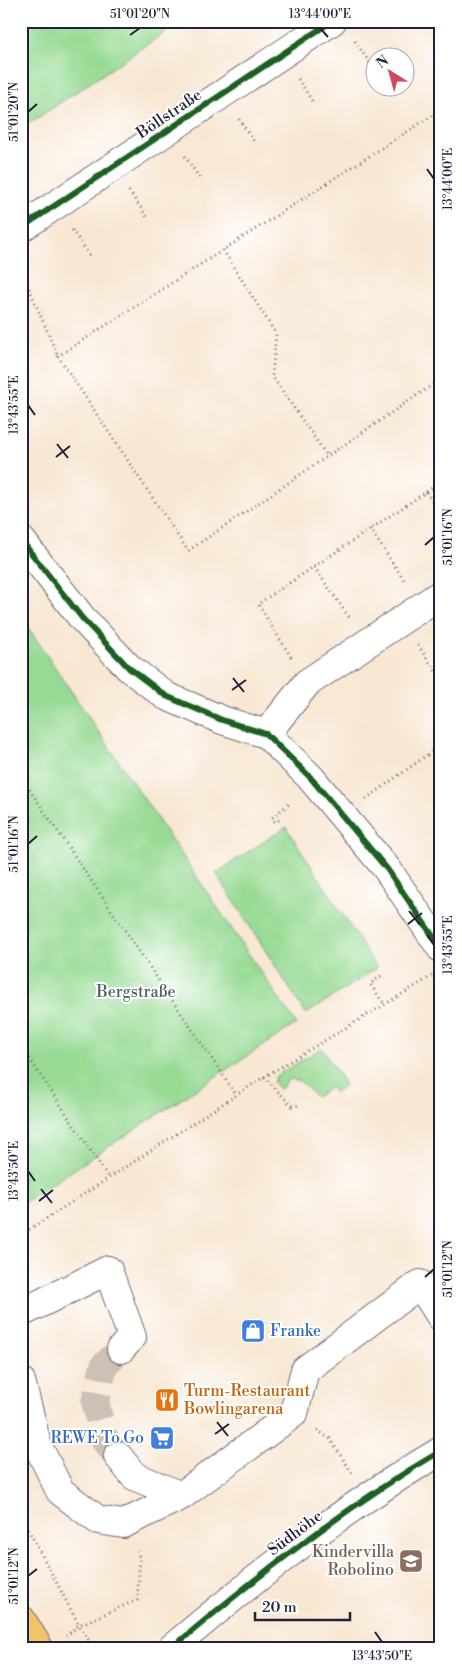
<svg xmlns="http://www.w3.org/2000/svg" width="462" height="1669" font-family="'Libre Bodoni',serif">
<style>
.green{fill:#96da93;stroke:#5c7e67}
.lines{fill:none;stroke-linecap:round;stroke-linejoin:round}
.minor-tunnel{stroke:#cdc0b5;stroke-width:28;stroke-dasharray:28 14;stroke-linecap:butt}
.minor-casing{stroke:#6d6770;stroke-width:30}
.major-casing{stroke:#6d6770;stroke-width:30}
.path{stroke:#6d6770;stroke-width:3;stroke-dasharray:1 4;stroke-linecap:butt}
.minor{stroke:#fff;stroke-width:28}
.major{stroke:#f0c469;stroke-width:28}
.cycleway-casing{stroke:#fff;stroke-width:9}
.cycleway{stroke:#1b5e20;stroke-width:6}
.ticks{fill:none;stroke:#22223b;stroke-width:2}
.labels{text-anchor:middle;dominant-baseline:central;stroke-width:4;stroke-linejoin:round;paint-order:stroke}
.street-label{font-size:16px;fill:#22223b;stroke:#fff}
.park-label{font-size:16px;fill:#4b625a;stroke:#fff}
.shop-label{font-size:16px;fill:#366cbe;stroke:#fff;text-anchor:start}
.food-label{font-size:16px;fill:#c56008;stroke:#fff;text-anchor:start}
.education-label{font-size:16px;fill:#785e54;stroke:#fff;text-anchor:end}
.neatline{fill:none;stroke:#22223b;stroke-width:2}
.ticks-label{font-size:12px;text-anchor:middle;fill:#22223b}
</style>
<rect width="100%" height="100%" fill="#fff"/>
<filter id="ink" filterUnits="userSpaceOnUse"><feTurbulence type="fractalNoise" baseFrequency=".02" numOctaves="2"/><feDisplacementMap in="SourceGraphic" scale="10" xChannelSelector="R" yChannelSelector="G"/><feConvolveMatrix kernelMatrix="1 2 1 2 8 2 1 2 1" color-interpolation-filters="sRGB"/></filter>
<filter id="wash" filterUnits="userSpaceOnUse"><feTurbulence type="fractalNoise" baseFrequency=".0096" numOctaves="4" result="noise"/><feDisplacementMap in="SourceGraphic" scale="20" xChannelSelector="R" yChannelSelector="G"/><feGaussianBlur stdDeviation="1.12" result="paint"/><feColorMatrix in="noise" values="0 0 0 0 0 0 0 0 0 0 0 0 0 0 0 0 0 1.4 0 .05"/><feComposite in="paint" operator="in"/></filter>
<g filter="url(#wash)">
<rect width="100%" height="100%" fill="#f8e7d3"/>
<g class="green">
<path d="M21,21H182L21,129Z"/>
<path d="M21,617L296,1024L21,1204Z"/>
<path d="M286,827L377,968L306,1014L216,873Z"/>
<path d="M322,1048L345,1085L335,1093L331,1087L316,1097L300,1081L289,1079L280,1090L273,1082L276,1076Z"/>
</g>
</g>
<g filter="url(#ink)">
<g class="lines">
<path class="minor-tunnel" d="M118,1456L105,1441L95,1402L104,1366L121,1349"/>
<defs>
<g id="minor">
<path d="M21,228L332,21"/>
<path d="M21,540L82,618L129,668L166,696L222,720L266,734L310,777L387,869L441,948"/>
<path d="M266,734L307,683L441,594"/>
<path d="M21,1313L108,1270L132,1337L121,1349"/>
<path d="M21,1381L37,1444L60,1491L98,1520L123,1524L181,1496L134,1476L118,1456"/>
<path d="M181,1496L294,1413L305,1370L420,1284L441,1317"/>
<path d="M172,1648C257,1576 345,1507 441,1451"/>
</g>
<path id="major" d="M21,1619L39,1648"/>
</defs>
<use href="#minor" class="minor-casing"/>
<use href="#major" class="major-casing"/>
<g class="path">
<path d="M422,21L426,28"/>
<path d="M355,41L371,65"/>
<path d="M298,79L314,104"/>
<path d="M441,110L58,356L188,551L441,379"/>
<path d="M239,119L255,143"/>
<path d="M185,156L201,180"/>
<path d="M129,191L147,217"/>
<path d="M72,230L90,256"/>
<path d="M223,250L276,334L272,376L327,456"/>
<path d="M21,270L58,356"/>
<path d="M426,492L441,514"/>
<path d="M370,529L406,583"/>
<path d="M314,567L351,620"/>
<path d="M418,645L441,680"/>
<path d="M291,657L258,604L441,482"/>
<path d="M21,777L237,1096"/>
<path d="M366,799L441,745"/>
<path d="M279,820L275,822L272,818L291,802"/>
<path d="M381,976L370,984L385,1005"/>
<path d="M21,1046L109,1178"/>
<path d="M264,1077L292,1106L301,1105"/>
<path d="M21,1235L264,1077L432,976"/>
<path d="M317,1430L330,1439L352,1473"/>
<path d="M21,1516L79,1625L66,1636"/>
<path d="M94,1648L79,1625L137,1600L140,1559L137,1551"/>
</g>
<use href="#minor" class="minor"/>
<use href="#major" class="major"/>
<defs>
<g id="cycleway">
<path d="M21,228L332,21"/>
<path d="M21,540L82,618L129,668L166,696L222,720L266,734L310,777L387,869L441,948"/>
<path d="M172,1648C257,1576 345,1507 441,1451"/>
</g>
</defs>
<use href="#cycleway" class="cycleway-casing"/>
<use href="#cycleway" class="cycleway"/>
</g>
</g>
<path class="ticks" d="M320,28L328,37M130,35L140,28M28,112L37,104M427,169L434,179M28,405L35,415M57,444L68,458M56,457L70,446M425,545L434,537M233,678L244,692M232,690L246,680M28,844L37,836M409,911L420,925M408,924L422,913M427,935L434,945M28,1171L35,1181M41,1189L52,1203M39,1201L53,1190M425,1277L434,1269M217,1422L228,1436M215,1434L229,1424M28,1576L37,1569M375,1632L382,1642"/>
<defs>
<symbol id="shop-square" viewBox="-11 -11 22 22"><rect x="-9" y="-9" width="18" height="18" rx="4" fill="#3f7fe0" stroke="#fff"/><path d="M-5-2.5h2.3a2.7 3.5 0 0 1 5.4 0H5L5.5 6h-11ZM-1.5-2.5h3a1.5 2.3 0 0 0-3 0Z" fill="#fff"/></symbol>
<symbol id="restaurant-square" viewBox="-11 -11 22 22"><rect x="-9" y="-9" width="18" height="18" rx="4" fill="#e8710a" stroke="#fff"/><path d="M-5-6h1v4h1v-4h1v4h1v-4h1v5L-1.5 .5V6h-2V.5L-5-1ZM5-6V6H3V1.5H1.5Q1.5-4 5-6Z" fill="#fff"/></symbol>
<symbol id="supermarket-square" viewBox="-11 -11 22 22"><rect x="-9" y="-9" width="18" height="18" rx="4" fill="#3f7fe0" stroke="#fff"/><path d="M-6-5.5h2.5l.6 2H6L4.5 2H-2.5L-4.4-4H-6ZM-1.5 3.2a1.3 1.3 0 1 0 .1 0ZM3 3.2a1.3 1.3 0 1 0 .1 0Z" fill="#fff"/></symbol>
<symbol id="school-square" viewBox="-11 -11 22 22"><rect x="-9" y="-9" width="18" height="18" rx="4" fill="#8d6e63" stroke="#fff"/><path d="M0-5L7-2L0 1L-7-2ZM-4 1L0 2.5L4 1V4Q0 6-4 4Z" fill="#fff"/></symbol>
</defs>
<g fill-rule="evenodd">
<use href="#shop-square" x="239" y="1317" width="28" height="28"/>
<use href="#restaurant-square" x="153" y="1386" width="28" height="28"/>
<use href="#supermarket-square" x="148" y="1424" width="28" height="28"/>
<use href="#school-square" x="397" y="1547" width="28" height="28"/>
</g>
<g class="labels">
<g class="street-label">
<text transform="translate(169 114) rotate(-34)">Böllstraße</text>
<text transform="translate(295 1533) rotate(-37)">Südhöhe</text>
</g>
<g class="park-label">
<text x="136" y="992">Bergstraße</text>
</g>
<g class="shop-label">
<text x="270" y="1331">Franke</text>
<text x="144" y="1438" text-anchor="end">REWE To Go</text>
</g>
<g class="food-label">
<text x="184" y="1391">Turm-Restaurant<tspan x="184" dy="18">Bowlingarena</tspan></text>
</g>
<g class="education-label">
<text x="394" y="1552">Kindervilla<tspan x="394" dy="18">Robolino</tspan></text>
</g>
</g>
<rect width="462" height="1669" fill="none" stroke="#fff" stroke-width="55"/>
<g transform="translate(390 72) rotate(323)"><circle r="24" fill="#ffffff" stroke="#a7a7b1"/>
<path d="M0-4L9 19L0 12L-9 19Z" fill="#d1495b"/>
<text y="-8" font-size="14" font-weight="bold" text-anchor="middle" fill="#22223b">N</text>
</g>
<path d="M255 1612v8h95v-8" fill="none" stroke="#22223b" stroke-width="2.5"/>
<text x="262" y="1612" font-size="15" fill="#22223b" stroke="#ffffff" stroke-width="4" paint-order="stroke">20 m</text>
<rect x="28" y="28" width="406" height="1614" class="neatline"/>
<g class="ticks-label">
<text x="140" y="18">51°01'20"N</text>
<text x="320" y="18">13°44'00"E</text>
<text transform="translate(14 112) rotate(-90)" y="4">51°01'20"N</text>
<text transform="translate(448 179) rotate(-90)" y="4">13°44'00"E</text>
<text transform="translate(14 405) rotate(-90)" y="4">13°43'55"E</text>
<text transform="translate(448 537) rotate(-90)" y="4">51°01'16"N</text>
<text transform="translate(14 844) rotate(-90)" y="4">51°01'16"N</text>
<text transform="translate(448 945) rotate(-90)" y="4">13°43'55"E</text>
<text transform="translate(14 1171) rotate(-90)" y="4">13°43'50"E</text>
<text transform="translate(448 1269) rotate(-90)" y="4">51°01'12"N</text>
<text transform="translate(14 1576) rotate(-90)" y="4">51°01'12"N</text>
<text x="382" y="1660">13°43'50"E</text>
</g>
</svg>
